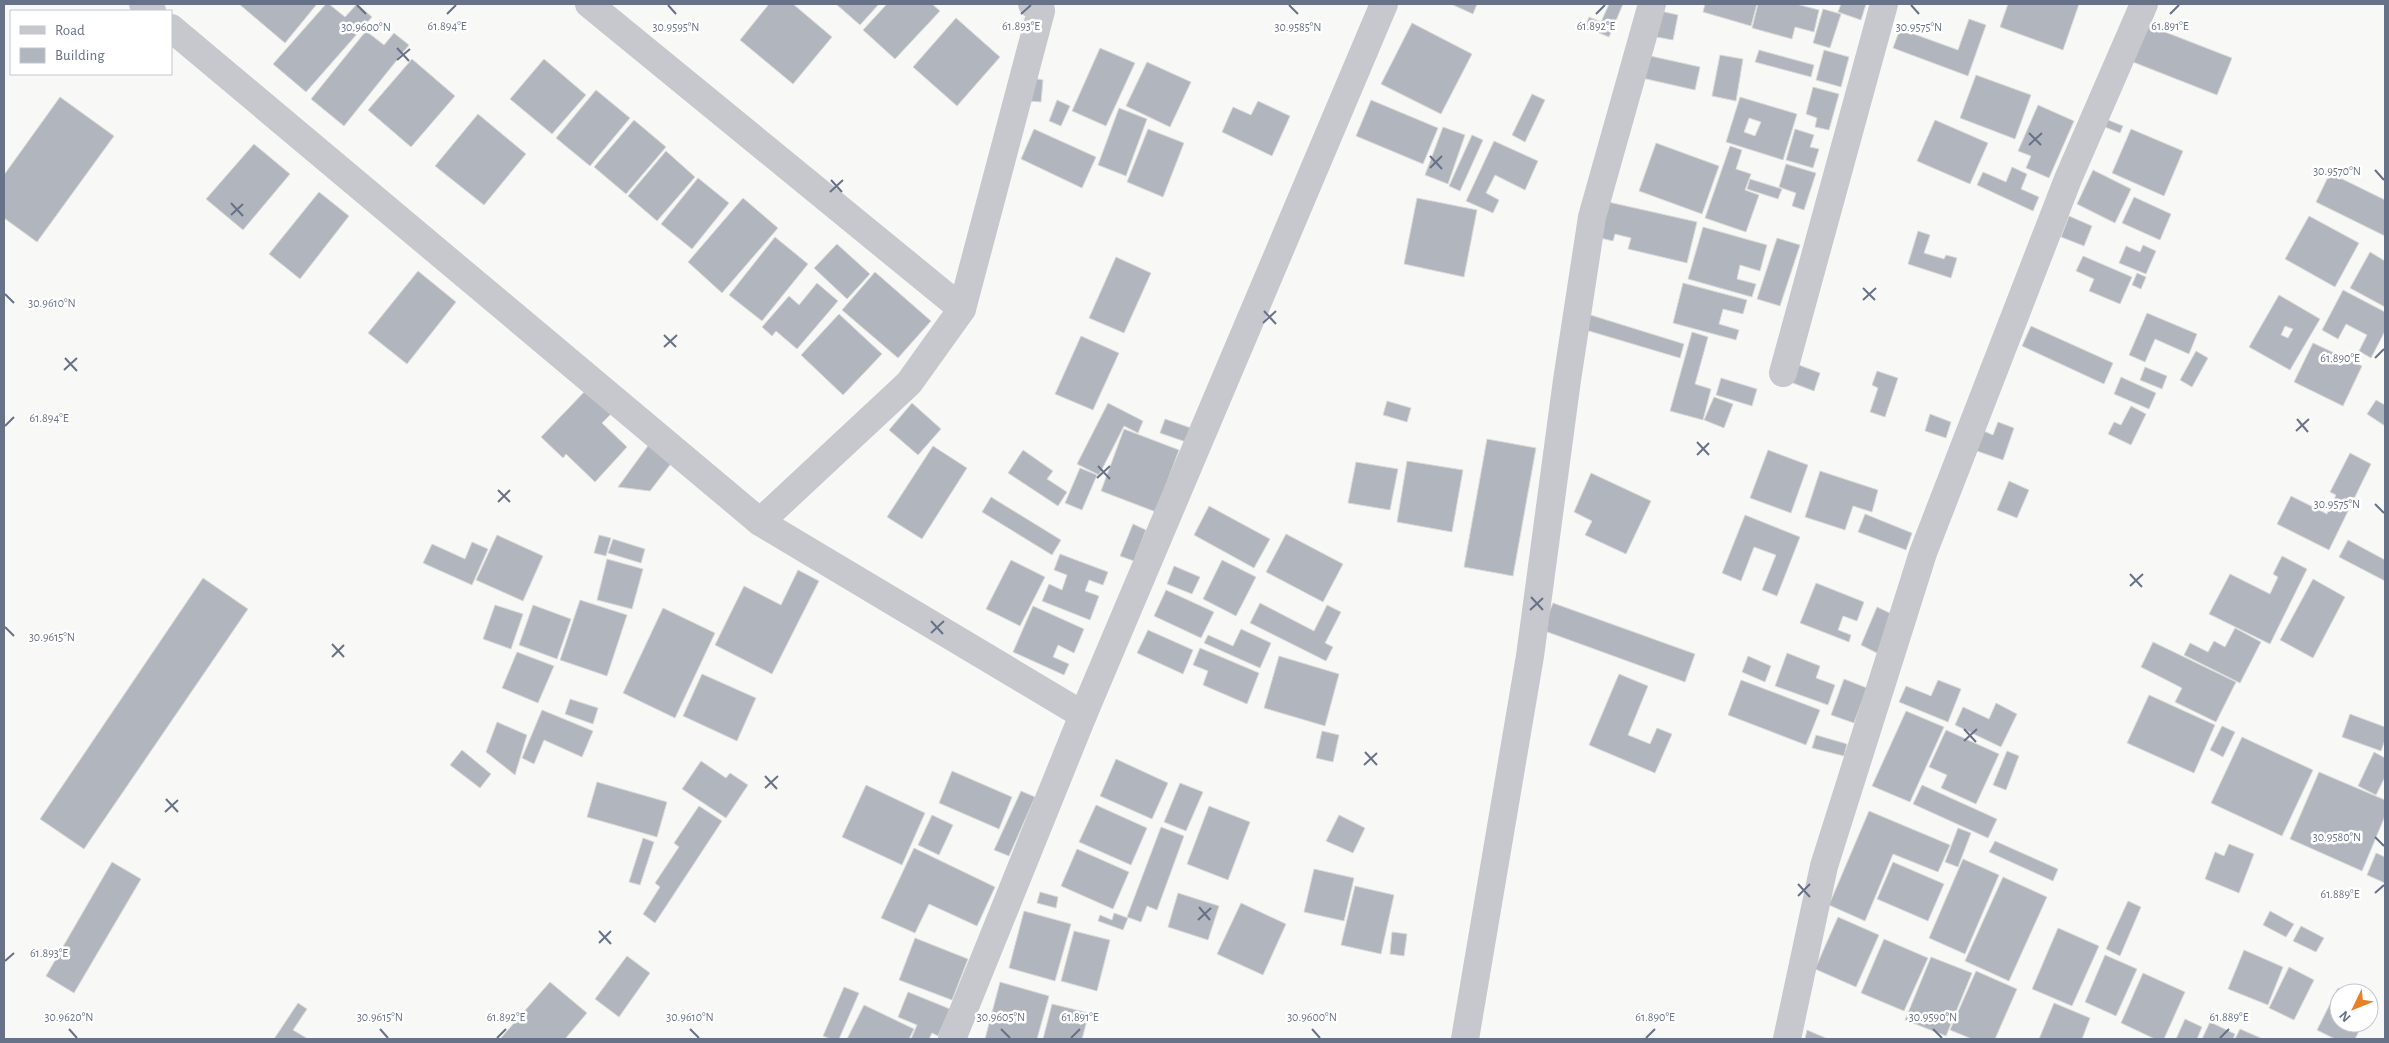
<svg xmlns="http://www.w3.org/2000/svg" width="2389" height="1043" font-family="'Alegreya Sans',sans-serif">
<style>
.building{fill:#b1b5be;stroke:#dadad8;fill-rule:evenodd}
.lines{fill:none;stroke-linecap:round;stroke-linejoin:round}
.minor{stroke:#c6c8cd;stroke-width:28}
.ticks{fill:none;stroke:#677188;stroke-width:2}
.ticks-label{font-size:12px;text-anchor:middle;fill:#677188;stroke:#fff;stroke-width:5;stroke-linejoin:round;paint-order:stroke}
</style>
<rect width="100%" height="100%" fill="#f8f8f6"/>
<g class="building">
<path d="M239,4H317L285,43Z"/>
<path d="M326,4H329L345,17L357,4L372,17L306,92L273,64Z"/>
<path d="M769,4H793L832,37L793,84L740,40Z"/>
<path d="M836,4H879L860,25Z"/>
<path d="M887,4H932L940,11L895,59L863,30Z"/>
<path d="M1451,4H1477L1473,14Z"/>
<path d="M1609,4H1623L1609,37L1585,27L1589,17L1601,22Z"/>
<path d="M1705,4H1757L1751,26L1703,12Z"/>
<path d="M1758,4H1796L1819,10L1814,32L1795,27L1792,39L1752,28Z"/>
<path d="M1841,4H1866L1861,20L1838,12Z"/>
<path d="M2008,4H2079L2063,50L2000,27Z"/>
<path d="M1823,9L1841,14L1830,48L1813,43Z"/>
<path d="M1656,10L1678,15L1673,40L1651,36Z"/>
<path d="M956,18L1000,57L957,106L913,67Z"/>
<path d="M1969,19L1986,25L1968,76L1893,48L1900,29L1958,50Z"/>
<path d="M1412,23L1472,54L1441,114L1381,84Z"/>
<path d="M2147,25L2232,58L2217,95L2133,62Z"/>
<path d="M366,31L384,45L394,33L409,45L344,126L311,99Z"/>
<path d="M1100,48L1135,63L1106,126L1072,111Z"/>
<path d="M1759,50L1814,65L1811,77L1755,62Z"/>
<path d="M1824,50L1849,57L1841,87L1816,80Z"/>
<path d="M1646,55L1700,67L1695,90L1642,78Z"/>
<path d="M1720,55L1743,59L1736,101L1712,96Z"/>
<path d="M412,59L455,96L411,147L368,110Z"/>
<path d="M544,59L586,95L552,134L510,99Z"/>
<path d="M1147,62L1191,82L1170,127L1126,106Z"/>
<path d="M1976,75L2031,95L2015,139L1960,118Z"/>
<path d="M1032,78L1043,80L1041,102L1028,101Z"/>
<path d="M1813,87L1839,94L1829,130L1815,127L1817,118L1806,114Z"/>
<path d="M596,90L630,118L590,166L556,138Z"/>
<path d="M1532,94L1545,100L1525,142L1512,135Z"/>
<path d="M60,97L114,136L37,242L4,218V175Z"/>
<path d="M1740,97L1797,114L1783,160L1726,142ZM1749,118L1761,122L1755,136L1744,132Z"/>
<path d="M1057,100L1070,106L1061,126L1049,121Z"/>
<path d="M1371,100L1438,128L1423,164L1356,136Z"/>
<path d="M1258,101L1290,116L1272,156L1222,132L1233,107L1251,115Z"/>
<path d="M2038,105L2074,121L2049,178L2026,168L2031,156L2018,151Z"/>
<path d="M1119,108L1147,119L1126,176L1098,165Z"/>
<path d="M478,114L526,154L484,205L435,166Z"/>
<path d="M2103,118L2123,126L2120,133L2100,125Z"/>
<path d="M634,120L666,147L626,194L594,167Z"/>
<path d="M1935,120L1988,143L1970,184L1917,161Z"/>
<path d="M1443,127L1465,135L1448,184L1425,175Z"/>
<path d="M1034,129L1096,157L1082,188L1021,159Z"/>
<path d="M1148,129L1184,143L1163,197L1127,182Z"/>
<path d="M1795,129L1814,135L1810,147L1819,149L1813,168L1786,160Z"/>
<path d="M2131,129L2183,151L2164,196L2112,173Z"/>
<path d="M1472,135L1483,140L1460,191L1449,186Z"/>
<path d="M1494,141L1538,161L1525,190L1495,175L1486,193L1499,200L1493,213L1466,201Z"/>
<path d="M1656,143L1719,166L1702,214L1639,191Z"/>
<path d="M254,144L290,174L243,230L206,199Z"/>
<path d="M1730,146L1742,150L1736,169L1751,174L1745,190L1759,195L1746,232L1705,218Z"/>
<path d="M666,151L695,177L657,221L628,196Z"/>
<path d="M1786,164L1816,173L1804,210L1792,206L1796,193L1779,187Z"/>
<path d="M2012,167L2027,174L2021,189L2039,197L2033,211L1977,185L1983,172L2006,182Z"/>
<path d="M2093,170L2131,189L2115,223L2077,204Z"/>
<path d="M2330,173L2385,200V236L2316,202Z"/>
<path d="M698,178L729,203L692,249L661,224Z"/>
<path d="M1750,179L1782,189L1778,199L1747,189Z"/>
<path d="M319,192L349,216L300,279L269,254Z"/>
<path d="M2134,197L2171,214L2160,240L2122,223Z"/>
<path d="M743,198L778,228L722,293L688,262Z"/>
<path d="M1417,198L1477,210L1464,277L1404,264Z"/>
<path d="M1604,201L1697,222L1687,263L1628,249L1631,238L1615,234L1613,241L1596,237Z"/>
<path d="M2069,216L2092,226L2084,246L2061,237Z"/>
<path d="M2309,216L2359,243L2335,287L2285,259Z"/>
<path d="M1703,227L1767,245L1760,271L1740,265L1737,279L1756,284L1752,297L1688,279Z"/>
<path d="M1918,231L1930,235L1924,253L1944,259L1946,255L1957,258L1951,278L1908,264Z"/>
<path d="M775,237L808,264L762,321L729,295Z"/>
<path d="M1777,238L1800,245L1780,306L1757,299Z"/>
<path d="M837,244L870,274L847,299L814,268Z"/>
<path d="M2143,245L2156,251L2146,274L2119,263L2126,246L2140,252Z"/>
<path d="M2370,252L2385,261V307L2350,288Z"/>
<path d="M2083,256L2132,277L2120,304L2089,291L2094,279L2076,271Z"/>
<path d="M1116,257L1151,273L1124,333L1089,318Z"/>
<path d="M418,271L456,302L407,364L368,333Z"/>
<path d="M875,272L931,321L898,358L842,310Z"/>
<path d="M2137,273L2146,277L2141,289L2132,285Z"/>
<path d="M817,283L838,301L797,349L776,331L772,336L762,327L789,296L799,305Z"/>
<path d="M1683,283L1747,300L1743,314L1723,309L1719,324L1739,330L1736,340L1673,323Z"/>
<path d="M2343,290L2385,312V331L2371,358L2359,351L2367,335L2346,324L2338,339L2322,330Z"/>
<path d="M2279,295L2320,319L2290,370L2249,347ZM2285,326L2293,329L2288,338L2281,335Z"/>
<path d="M1584,313L1684,344L1680,358L1579,328Z"/>
<path d="M2147,313L2197,334L2189,354L2155,339L2145,362L2129,355Z"/>
<path d="M839,314L882,354L843,395L801,355Z"/>
<path d="M2031,326L2113,363L2104,384L2022,346Z"/>
<path d="M1692,332L1708,337L1695,384L1711,389L1703,420L1670,411Z"/>
<path d="M1081,336L1119,353L1093,410L1055,394Z"/>
<path d="M2313,343L2362,366L2343,406L2294,382Z"/>
<path d="M2196,351L2208,358L2192,387L2180,380Z"/>
<path d="M1791,362L1820,373L1814,391L1785,380Z"/>
<path d="M2145,367L2167,376L2162,389L2140,380Z"/>
<path d="M1877,371L1898,378L1885,417L1870,412L1878,388L1872,385Z"/>
<path d="M2121,377L2156,393L2149,409L2114,394Z"/>
<path d="M1721,378L1757,389L1752,406L1716,395Z"/>
<path d="M588,388L613,412L602,423L627,447L595,482L566,454L563,458L541,437Z"/>
<path d="M1714,397L1733,404L1724,428L1704,420Z"/>
<path d="M2376,400L2385,405V426L2367,414Z"/>
<path d="M1387,401L1411,408L1407,422L1383,415Z"/>
<path d="M912,403L941,429L918,455L889,430Z"/>
<path d="M1108,403L1143,421L1138,433L1124,426L1099,475L1077,464Z"/>
<path d="M2131,406L2146,414L2131,445L2108,434L2114,422L2121,425Z"/>
<path d="M1930,414L1951,422L1946,438L1925,431Z"/>
<path d="M1165,419L1191,428L1186,442L1160,433Z"/>
<path d="M1998,422L2014,428L2003,460L1974,450L1981,430L1993,435Z"/>
<path d="M1124,429L1179,450L1156,512L1101,491Z"/>
<path d="M653,439L676,457L650,491L618,487Z"/>
<path d="M1487,439L1536,448L1513,576L1464,567Z"/>
<path d="M933,446L967,468L922,539L887,517Z"/>
<path d="M1023,450L1053,471L1047,479L1067,492L1058,506L1008,473Z"/>
<path d="M1768,450L1808,465L1791,513L1750,498Z"/>
<path d="M2350,453L2371,464L2329,550L2277,524L2291,496L2327,514L2336,495L2330,492Z"/>
<path d="M1407,461L1463,470L1452,532L1397,522Z"/>
<path d="M1356,462L1398,469L1390,510L1348,503Z"/>
<path d="M1080,468L1097,475L1082,510L1065,503Z"/>
<path d="M1820,471L1878,490L1872,512L1853,506L1845,530L1805,517Z"/>
<path d="M1591,473L1651,501L1626,554L1585,535L1592,521L1574,512Z"/>
<path d="M2009,481L2029,490L2017,518L1997,510Z"/>
<path d="M991,497L1061,540L1052,555L982,512Z"/>
<path d="M1209,506L1270,539L1254,568L1194,535Z"/>
<path d="M1865,514L1912,533L1906,550L1858,532Z"/>
<path d="M1745,515L1800,537L1777,596L1762,590L1776,555L1754,547L1741,581L1722,573Z"/>
<path d="M1133,524L1146,530L1134,561L1120,556Z"/>
<path d="M1286,534L1343,564L1323,602L1266,572Z"/>
<path d="M497,535L543,556L523,601L476,580Z"/>
<path d="M599,535L611,538L606,556L594,553Z"/>
<path d="M613,539L645,549L641,563L608,553Z"/>
<path d="M2348,540L2385,560V581L2339,557Z"/>
<path d="M472,542L488,549L472,585L423,563L432,544L465,559Z"/>
<path d="M1060,554L1108,572L1103,585L1089,580L1085,591L1099,596L1090,620L1042,601L1049,584L1062,590L1067,575L1054,570Z"/>
<path d="M2282,556L2307,569L2270,644L2209,614L2230,574L2270,594L2278,577L2273,574Z"/>
<path d="M607,559L643,569L632,609L597,600Z"/>
<path d="M1011,560L1045,577L1020,626L986,609Z"/>
<path d="M1222,560L1256,577L1236,616L1203,599Z"/>
<path d="M1174,566L1200,577L1192,594L1167,584Z"/>
<path d="M798,570L819,581L772,674L715,645L744,586L781,605Z"/>
<path d="M203,578L248,609L84,849L40,819Z"/>
<path d="M2313,579L2345,597L2313,658L2280,640Z"/>
<path d="M1816,583L1864,602L1857,621L1843,616L1838,630L1851,635L1849,642L1800,623Z"/>
<path d="M1166,590L1214,612L1201,638L1154,616Z"/>
<path d="M580,600L627,615L607,676L560,660Z"/>
<path d="M1260,603L1314,631L1327,605L1341,612L1325,643L1333,647L1326,661L1250,623Z"/>
<path d="M1553,603L1695,654L1685,682L1542,630Z"/>
<path d="M495,605L523,614L511,649L483,639Z"/>
<path d="M533,605L571,619L557,659L519,645Z"/>
<path d="M1033,606L1084,629L1074,653L1058,645L1053,657L1069,664L1064,675L1013,652Z"/>
<path d="M1877,607L1894,615L1877,653L1861,645Z"/>
<path d="M663,608L715,633L675,718L623,693Z"/>
<path d="M2235,628L2261,642L2240,683L2184,655L2190,643L2208,652L2214,641L2225,647Z"/>
<path d="M1241,629L1271,643L1260,668L1204,643L1208,635L1233,646Z"/>
<path d="M1148,630L1193,650L1183,674L1137,653Z"/>
<path d="M2153,642L2236,682L2216,722L2175,702L2182,688L2141,667Z"/>
<path d="M1200,648L1259,673L1247,704L1203,685L1208,671L1193,665Z"/>
<path d="M517,652L554,666L538,703L502,688Z"/>
<path d="M1787,653L1820,666L1816,678L1835,685L1828,705L1775,686Z"/>
<path d="M1279,656L1339,674L1325,726L1264,708Z"/>
<path d="M1748,656L1771,666L1765,682L1742,672Z"/>
<path d="M702,674L756,698L737,741L683,716Z"/>
<path d="M1619,674L1648,686L1628,735L1650,744L1657,728L1672,734L1655,773L1589,745Z"/>
<path d="M1844,679L1867,688L1854,723L1831,715Z"/>
<path d="M1741,680L1820,710L1806,745L1728,715Z"/>
<path d="M1938,680L1961,689L1948,722L1899,702L1906,686L1931,696Z"/>
<path d="M2149,695L2215,725L2194,773L2127,743Z"/>
<path d="M570,699L598,708L593,724L565,714Z"/>
<path d="M1996,703L2017,714L2001,747L1955,725L1963,707L1989,719Z"/>
<path d="M542,710L593,731L582,757L544,740L534,764L522,758Z"/>
<path d="M1906,711L1944,727L1910,802L1872,786Z"/>
<path d="M2350,714L2385,727V740L2381,751L2342,737Z"/>
<path d="M497,722L527,735L515,775L486,752Z"/>
<path d="M2222,726L2235,732L2223,757L2210,750Z"/>
<path d="M1946,730L1999,754L1976,804L1941,788L1947,775L1929,767Z"/>
<path d="M1322,731L1339,735L1333,762L1316,758Z"/>
<path d="M1816,735L1847,744L1844,756L1812,748Z"/>
<path d="M2242,737L2313,770L2282,836L2211,803Z"/>
<path d="M462,750L491,774L480,788L450,765Z"/>
<path d="M2007,751L2019,756L2006,790L1993,785Z"/>
<path d="M2374,752L2385,758V777L2376,795L2358,786Z"/>
<path d="M1116,759L1168,783L1152,819L1100,796Z"/>
<path d="M701,761L726,778L730,773L748,785L726,818L682,789Z"/>
<path d="M952,771L1012,797L999,829L939,803Z"/>
<path d="M2319,772L2385,800V816L2362,871L2290,839Z"/>
<path d="M597,782L667,802L657,837L587,817Z"/>
<path d="M1180,783L1203,792L1186,831L1164,822Z"/>
<path d="M866,785L925,813L902,865L842,837Z"/>
<path d="M1922,785L1997,819L1988,838L1913,804Z"/>
<path d="M1021,791L1035,797L1009,856L994,850Z"/>
<path d="M1096,805L1147,828L1131,865L1079,842Z"/>
<path d="M699,806L722,821L655,923L643,914L660,887L655,883L679,847L674,843Z"/>
<path d="M1209,806L1250,822L1228,880L1187,864Z"/>
<path d="M1869,811L1950,845L1938,872L1893,854L1865,921L1829,905Z"/>
<path d="M932,815L953,825L939,855L918,845Z"/>
<path d="M1339,815L1365,828L1353,853L1326,841Z"/>
<path d="M1161,827L1184,836L1157,910L1147,906L1141,922L1127,917Z"/>
<path d="M1958,828L1971,833L1958,867L1945,862Z"/>
<path d="M643,838L654,842L640,885L629,882Z"/>
<path d="M1995,841L2058,869L2053,881L1989,852Z"/>
<path d="M2229,844L2254,854L2239,893L2205,879L2215,852L2224,856Z"/>
<path d="M914,848L995,887L977,926L929,904L915,933L881,918Z"/>
<path d="M1077,849L1129,872L1113,909L1061,886Z"/>
<path d="M2376,853L2385,857V883L2367,875Z"/>
<path d="M1963,859L1999,875L1965,954L1929,938Z"/>
<path d="M112,862L141,879L74,993L46,976Z"/>
<path d="M1893,862L1944,884L1928,921L1877,899Z"/>
<path d="M1314,869L1354,878L1344,921L1304,912Z"/>
<path d="M2003,877L2047,897L2009,981L1965,961Z"/>
<path d="M1355,886L1394,895L1381,954L1341,945Z"/>
<path d="M1040,892L1058,897L1056,908L1037,903Z"/>
<path d="M1178,893L1219,906L1208,940L1168,927Z"/>
<path d="M2128,901L2141,907L2120,956L2106,949Z"/>
<path d="M1241,903L1286,924L1263,975L1217,954Z"/>
<path d="M1024,911L1071,924L1055,981L1009,968Z"/>
<path d="M2270,911L2294,924L2286,937L2263,925Z"/>
<path d="M1114,913L1128,918L1123,930L1098,921L1100,915L1112,920Z"/>
<path d="M1838,917L1879,935L1856,987L1815,969Z"/>
<path d="M2301,926L2324,938L2316,952L2293,941Z"/>
<path d="M2058,928L2099,946L2072,1006L2032,989Z"/>
<path d="M1074,931L1110,940L1097,991L1061,981Z"/>
<path d="M1392,932L1407,934L1404,956L1390,954Z"/>
<path d="M915,938L968,959L952,1000L899,980Z"/>
<path d="M1884,939L1928,958L1904,1011L1861,993Z"/>
<path d="M2244,950L2283,967L2268,1005L2228,989Z"/>
<path d="M2105,955L2137,969L2116,1016L2085,1002Z"/>
<path d="M627,956L650,973L619,1017L595,999Z"/>
<path d="M1931,957L1972,973L1946,1036L1905,1020Z"/>
<path d="M2289,967L2314,980L2294,1020L2269,1008Z"/>
<path d="M1976,971L2017,989L1995,1039H1972L1950,1030Z"/>
<path d="M2143,973L2185,992L2164,1039H2155L2121,1023Z"/>
<path d="M550,982L587,1013L565,1039H500Z"/>
<path d="M1000,982L1049,996L1037,1039H985Z"/>
<path d="M844,987L859,993L839,1039H831L823,1036Z"/>
<path d="M2338,988L2348,993H2339V1023H2363L2355,1039H2335L2317,1030Z"/>
<path d="M908,992L950,1009L938,1036L932,1033L929,1039H911L917,1025L898,1017Z"/>
<path d="M298,1003L307,1009L293,1030L308,1039H274Z"/>
<path d="M2054,1003L2090,1018L2082,1039H2039Z"/>
<path d="M1052,1004L1089,1013L1082,1039H1043Z"/>
<path d="M864,1005L914,1029L909,1039H847Z"/>
<path d="M2185,1019L2202,1027L2197,1039H2176Z"/>
<path d="M2210,1022L2235,1034L2233,1039H2202Z"/>
<path d="M2240,1029L2263,1039H2235Z"/>
<path d="M1807,1030L1828,1039H1805Z"/>
</g>
<g class="lines">
<g class="minor">
<path d="M143,4L152,11"/>
<path d="M589,4L962,309"/>
<path d="M171,28L760,522L1083,715"/>
<path d="M1783,373L1884,4"/>
<path d="M760,522L909,383L962,309L1041,11L1032,4"/>
<path d="M952,1039L1083,715L1384,4"/>
<path d="M1465,1039L1530,656L1567,380L1592,217L1652,4"/>
<path d="M1787,1039L1824,866L1923,553L2068,179L2144,4"/>
</g>
</g>
<path class="ticks" d="M357,5L366,14M668,5L676,14M1289,5L1298,14M1911,5L1919,14M447,14L456,5M1021,14L1031,5M1596,14L1605,5M2170,14L2179,5M397,48L409,61M397,60L410,49M2029,133L2041,145M2029,145L2042,133M1430,156L1442,169M1430,168L1442,156M2375,170L2384,180M831,180L842,192M830,192L843,180M231,203L243,216M231,215L243,204M1863,288L1875,300M5,294L14,303M1863,300L1876,288M1264,311L1276,324M1263,323L1276,311M664,335L676,347M664,347L677,335M65,358L77,371M2375,358L2384,349M64,370L77,358M2297,419L2308,432M5,426L14,417M2296,431L2309,419M1697,442L1709,455M1697,455L1709,443M1098,466L1110,479M1097,478L1110,466M498,490L510,502M498,502L510,490M2375,504L2384,513M2130,574L2142,587M2130,586L2143,574M1531,597L1543,610M1530,610L1543,598M931,621L943,634M5,627L14,636M931,633L944,621M332,644L344,657M332,657L344,645M1964,729L1976,742M1964,741L1977,729M1365,752L1377,765M1364,765L1377,753M765,776L777,789M765,788L778,776M166,799L178,812M165,812L178,800M2375,837L2384,846M1798,884L1810,897M2375,893L2384,885M1798,896L1810,884M1199,907L1210,920M1198,920L1211,908M599,931L611,944M599,943L611,931M5,961L14,953M69,1029L77,1038M380,1029L388,1038M690,1029L699,1038M1001,1029L1010,1038M1312,1029L1320,1038M1933,1029L1942,1038M497,1038L506,1029M1071,1038L1080,1029M1646,1038L1655,1029M2220,1038L2229,1029"/>
<g class="ticks-label">
<text x="447" y="30">61.894°E</text>
<text x="1021" y="30">61.893°E</text>
<text x="1596" y="30">61.892°E</text>
<text x="2170" y="30">61.891°E</text>
<text x="366" y="31">30.9600°N</text>
<text x="676" y="31">30.9595°N</text>
<text x="1298" y="31">30.9585°N</text>
<text x="1919" y="31">30.9575°N</text>
<text x="2337" y="175">30.9570°N</text>
<text x="52" y="307">30.9610°N</text>
<text x="2340" y="362">61.890°E</text>
<text x="49" y="422">61.894°E</text>
<text x="2337" y="508">30.9575°N</text>
<text x="52" y="641">30.9615°N</text>
<text x="2337" y="841">30.9580°N</text>
<text x="2340" y="898">61.889°E</text>
<text x="49" y="957">61.893°E</text>
<text x="69" y="1021">30.9620°N</text>
<text x="380" y="1021">30.9615°N</text>
<text x="690" y="1021">30.9610°N</text>
<text x="1001" y="1021">30.9605°N</text>
<text x="1312" y="1021">30.9600°N</text>
<text x="1933" y="1021">30.9590°N</text>
<text x="506" y="1021">61.892°E</text>
<text x="1080" y="1021">61.891°E</text>
<text x="1655" y="1021">61.890°E</text>
<text x="2229" y="1021">61.889°E</text>
</g>
<rect width="2389" height="1043" fill="none" stroke="#677188" stroke-width="10"/>
<rect x="10" y="10" width="162" height="65" fill="#ffffff" stroke="#c2c6cf"/>
<rect x="20" y="26" width="25" height="8" fill="#c6c8cd" stroke="#c2c6cf"/>
<text x="55" y="35" font-size="15" fill="#677188">Road</text>
<rect x="20" y="48" width="25" height="15" fill="#b1b5be" stroke="#c2c6cf"/>
<text x="55" y="60" font-size="15" fill="#677188">Building</text>
<g transform="translate(2354 1008) rotate(227)"><circle r="24" fill="#ffffff" stroke="#c2c6cf"/>
<path d="M0-4L9 19L0 12L-9 19Z" fill="#e88126"/>
<text y="-8" font-size="14" font-weight="bold" text-anchor="middle" fill="#677188">N</text>
</g>
</svg>
